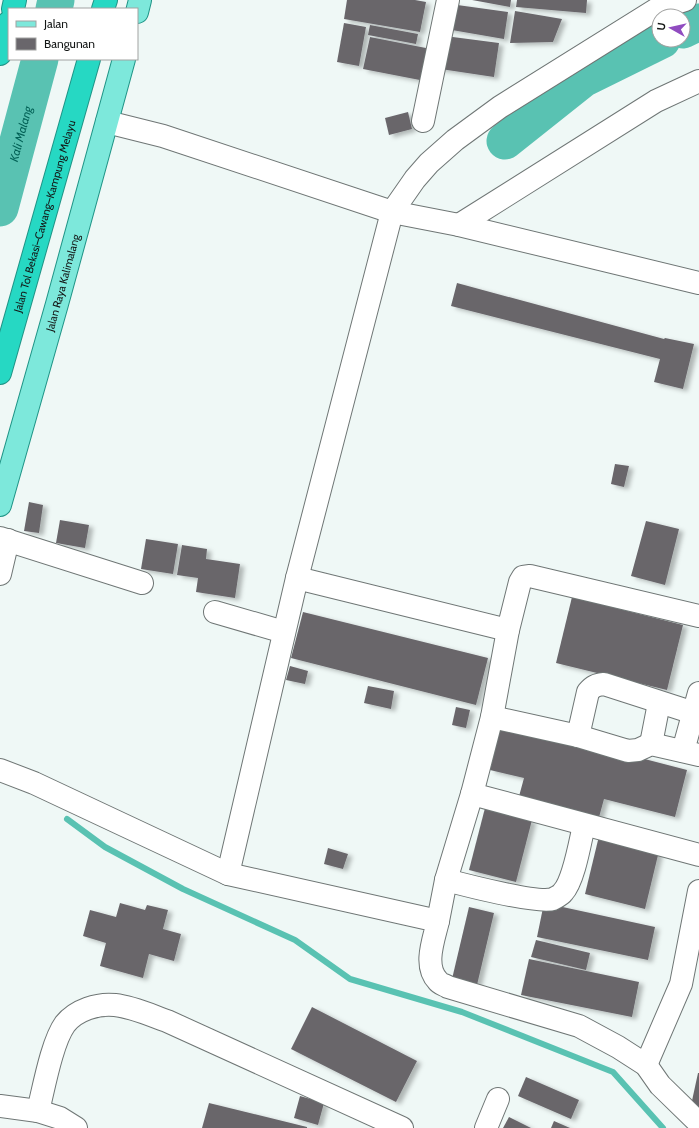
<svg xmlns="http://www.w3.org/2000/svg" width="699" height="1128" font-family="Cabin,sans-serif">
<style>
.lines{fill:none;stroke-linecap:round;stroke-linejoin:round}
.stream{stroke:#59c2b2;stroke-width:6}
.river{stroke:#59c2b2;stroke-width:37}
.building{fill:#69666b;filter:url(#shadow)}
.minor-casing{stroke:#6f7675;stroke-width:24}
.major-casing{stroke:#1f9486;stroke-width:24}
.highway-casing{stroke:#1f9486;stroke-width:24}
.minor{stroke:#fff;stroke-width:22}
.major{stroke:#7de8db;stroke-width:22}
.highway{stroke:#26d8c3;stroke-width:22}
.labels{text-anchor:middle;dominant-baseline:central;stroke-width:3;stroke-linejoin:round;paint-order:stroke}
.street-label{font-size:11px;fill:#131615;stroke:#fff}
.water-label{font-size:12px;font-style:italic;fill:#026156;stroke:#fff}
</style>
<defs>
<filter id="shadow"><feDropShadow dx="4.5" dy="2.5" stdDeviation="2" flood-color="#0004"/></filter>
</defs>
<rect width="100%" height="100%" fill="#eff8f6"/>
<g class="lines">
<path class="stream" d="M67,819L105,847L183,889L295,940L350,979L462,1012L613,1072L663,1128"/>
<g class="river">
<path d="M54,9L56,0"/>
<path d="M683,30L699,22"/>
<path d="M505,141L583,79L662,40"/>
<path id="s1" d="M0,208L40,59"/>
</g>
</g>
<g class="building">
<path d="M347,0H415L426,2L420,32L344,19Z"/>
<path d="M472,0H511L510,7Z"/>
<path d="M517,0H587L586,13L516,7Z"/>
<path d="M450,4L508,12L504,39L446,29Z"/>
<path d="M515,11L562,19L553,42L510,43Z"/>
<path d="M344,23L366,27L359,66L337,62Z"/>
<path d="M370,25L418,34L416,44L368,35Z"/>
<path d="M445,36L499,43L494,77L434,68Z"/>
<path d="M370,37L431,49L425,81L363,69Z"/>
<path d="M408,112L412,129L389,135L385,118Z"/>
<path d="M457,283L664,339L665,338L694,344L683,389L654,382L660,359L451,306Z"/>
<path d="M615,464L629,466L624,487L611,484Z"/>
<path d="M29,502L43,505L39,533L24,531Z"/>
<path d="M60,520L89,525L85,548L56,543Z"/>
<path d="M646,521L679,529L665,585L631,576Z"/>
<path d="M146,539L178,544L173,574L141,569Z"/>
<path d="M182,545L207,549L206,559L240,564L235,598L196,592L198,578L177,575Z"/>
<path d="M572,597L683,625L667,690L556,663Z"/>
<path d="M303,612L488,658L476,705L291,658Z"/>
<path d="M290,666L308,671L305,684L286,680Z"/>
<path d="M368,686L394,691L391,709L364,703Z"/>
<path d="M456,707L470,710L466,728L452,725Z"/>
<path d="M502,722L687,770L675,817L604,799L598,821L518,800L524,778L490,770Z"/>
<path d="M485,808L532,820L516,882L469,870Z"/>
<path d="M599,836L659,851L645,909L585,894Z"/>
<path d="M328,848L348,854L343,869L324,864Z"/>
<path d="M120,903L145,910L147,905L168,910L163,929L181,934L174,961L149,954L143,978L100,966L106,943L83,936L90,910L116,917Z"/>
<path d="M544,903L655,927L648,960L537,937Z"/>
<path d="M469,907L494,913L477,985L452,979Z"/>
<path d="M536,940L590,953L586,970L531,957Z"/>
<path d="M529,959L639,982L632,1017L521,995Z"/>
<path d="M312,1007L417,1061L396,1102L291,1049Z"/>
<path d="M698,1073H699V1112L690,1110Z"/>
<path d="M526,1077L579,1100L571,1119L518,1096Z"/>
<path d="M300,1096L324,1103L318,1125L294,1118Z"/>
<path d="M209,1103L307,1127V1128H202Z"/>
<path d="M509,1117L531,1128H503Z"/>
<path d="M554,1121L570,1128H551Z"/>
</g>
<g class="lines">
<defs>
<g id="minor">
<path d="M423,121L448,0"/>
<path d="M107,122L163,136L392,212L459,225L699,283"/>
<path d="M459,225L656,101L699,81"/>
<path d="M0,538L142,583"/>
<path d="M0,574L8,540"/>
<path d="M297,578L508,630"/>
<path d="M215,612L284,632"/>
<path d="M492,717L578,736L628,751L638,750L651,744L699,755"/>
<path d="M578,736L588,692C593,686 596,685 604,684L694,713"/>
<path d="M651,744L659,703"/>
<path d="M683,751L699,693"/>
<path d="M0,770L34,783L228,874L438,921C434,939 423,966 438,981C440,984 445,985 448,987L579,1026L618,1047L646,1065L660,1085L699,1123"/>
<path d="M472,794L699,855"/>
<path d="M228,874L297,578L392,212L415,179L429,163L455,140L500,107L657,9L685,0"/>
<path d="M446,880C465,885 538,904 553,899C555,898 561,895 563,892C574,880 580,842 584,825"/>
<path d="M438,921L446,880L472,794L492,717L508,630L520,582L523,577L530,576L699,616"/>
<path d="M646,1065L681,984L699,891"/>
<path d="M0,1106L38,1111L60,1118L76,1128"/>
<path d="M38,1111C44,1087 52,1042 65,1024C76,1010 98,1003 115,1005C133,1007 150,1015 167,1021L402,1128"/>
<path d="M486,1128L498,1099"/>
</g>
<g id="major">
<path d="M137,12L140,0"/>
<path id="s2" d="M0,505L57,304L124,59"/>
</g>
<g id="highway">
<path d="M13,9L15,0"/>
<path d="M103,9L106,0"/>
<path d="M0,54L9,22"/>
<path id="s3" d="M0,373L89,59"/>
</g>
</defs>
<use href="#minor" class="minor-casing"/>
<use href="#major" class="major-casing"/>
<use href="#highway" class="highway-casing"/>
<use href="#minor" class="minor"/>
<use href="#major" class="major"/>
<use href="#highway" class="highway"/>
</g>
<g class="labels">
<g class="street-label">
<text stroke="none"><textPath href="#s3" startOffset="163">Jalan Tol Bekasi–Cawang–Kampung Melayu</textPath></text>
<text stroke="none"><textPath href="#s2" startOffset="231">Jalan Raya Kalimalang</textPath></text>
</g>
<g class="water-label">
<text stroke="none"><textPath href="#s1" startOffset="77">Kali Malang</textPath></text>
</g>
</g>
<rect x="8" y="8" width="130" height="52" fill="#ffffff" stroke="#a1a2a1"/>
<rect x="16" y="21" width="20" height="6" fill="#7de8db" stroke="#a1a2a1"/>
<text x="44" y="28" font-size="12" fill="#131615">Jalan</text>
<rect x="16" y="38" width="20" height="12" fill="#69666b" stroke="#a1a2a1"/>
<text x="44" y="48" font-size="12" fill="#131615">Bangunan</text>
<g transform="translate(671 28) rotate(278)"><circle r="19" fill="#ffffff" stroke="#a1a2a1"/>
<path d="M0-3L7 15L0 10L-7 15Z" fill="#904cc0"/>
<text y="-6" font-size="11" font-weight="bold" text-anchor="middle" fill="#131615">U</text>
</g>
</svg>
